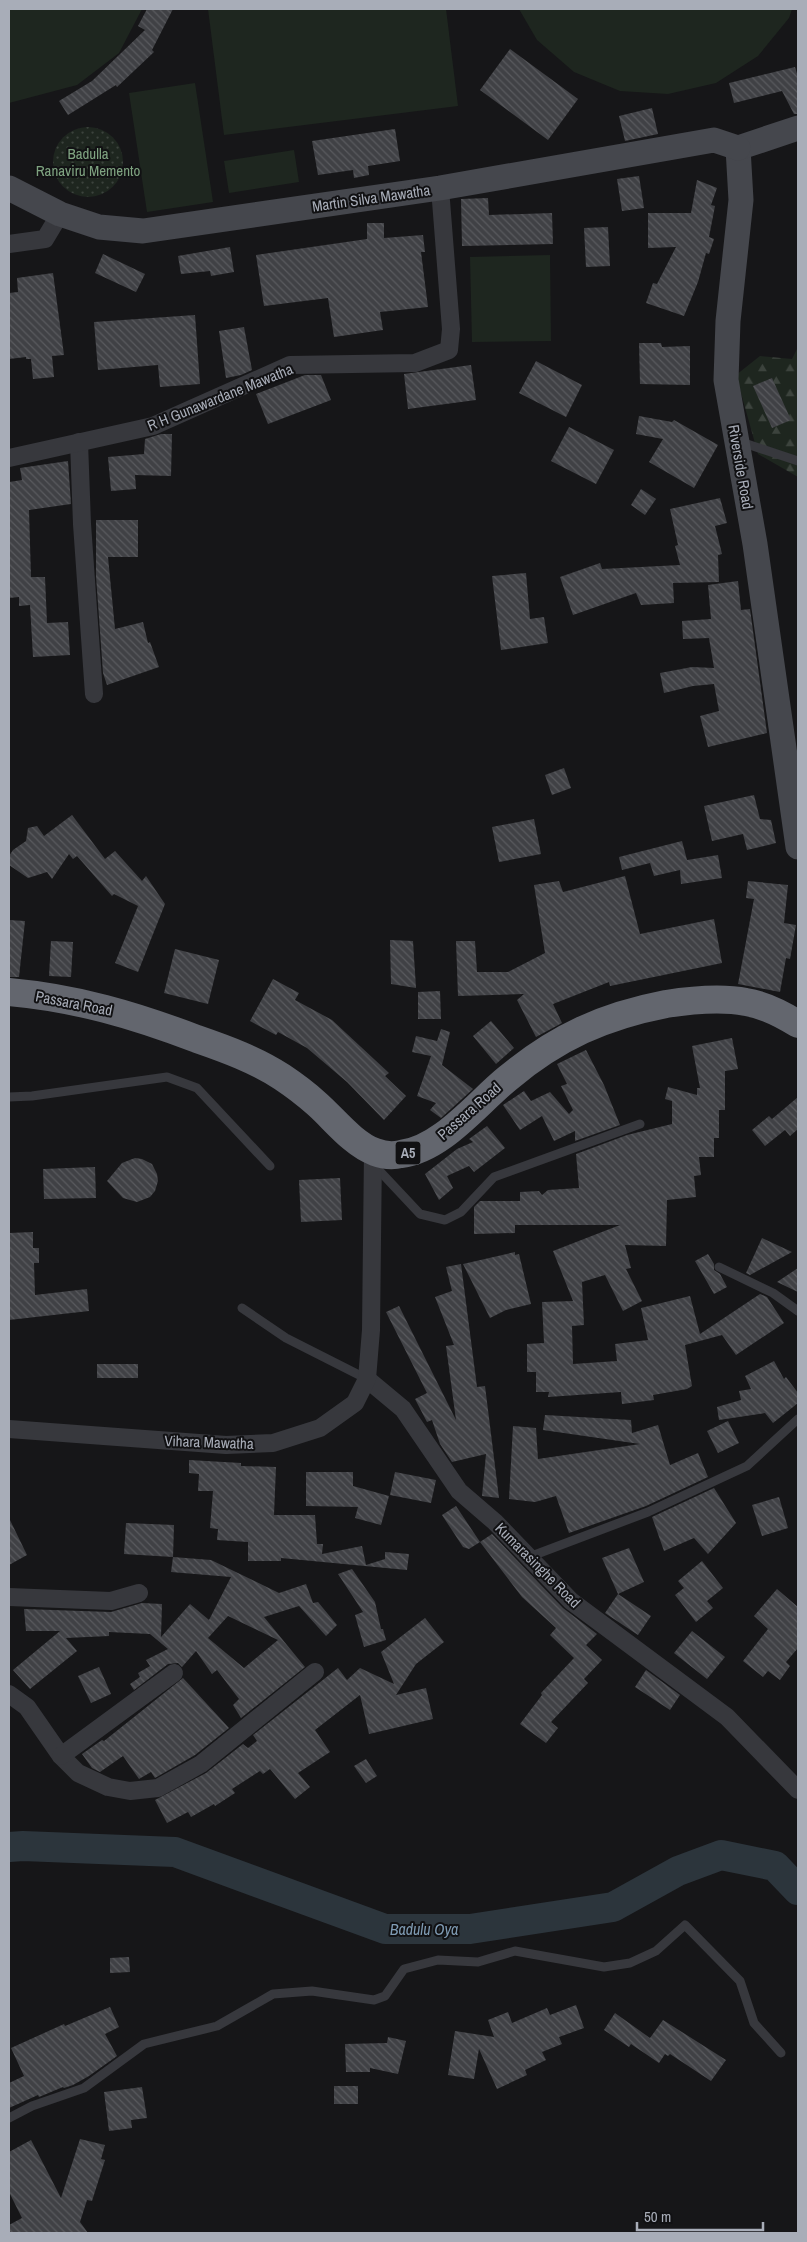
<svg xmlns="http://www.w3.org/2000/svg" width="807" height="2242" font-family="'Archivo Narrow',sans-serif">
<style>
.forest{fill:url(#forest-firs)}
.park{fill:url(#park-dots)}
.garden{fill:#1e261f}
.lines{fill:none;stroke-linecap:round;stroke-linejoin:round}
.river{stroke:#2c353c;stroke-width:30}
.building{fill:url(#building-back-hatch);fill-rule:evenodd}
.lane{stroke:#37383d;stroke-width:9}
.street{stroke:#37383d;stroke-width:18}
.secondary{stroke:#45474d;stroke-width:25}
.highway{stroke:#63666e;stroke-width:28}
.labels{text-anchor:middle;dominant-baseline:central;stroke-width:4;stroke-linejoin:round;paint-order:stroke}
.shield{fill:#111113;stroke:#7b7e86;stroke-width:1}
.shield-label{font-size:14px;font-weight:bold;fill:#a8adb8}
.park-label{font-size:15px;fill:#7fa381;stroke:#111113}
.street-label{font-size:15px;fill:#a8adb8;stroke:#111113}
.water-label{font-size:16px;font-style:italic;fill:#7f9bb3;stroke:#111113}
</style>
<defs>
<pattern id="forest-firs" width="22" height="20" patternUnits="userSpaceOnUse" patternTransform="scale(1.25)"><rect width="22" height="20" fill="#1e261f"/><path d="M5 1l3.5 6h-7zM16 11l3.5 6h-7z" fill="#3c433d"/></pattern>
<pattern id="park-dots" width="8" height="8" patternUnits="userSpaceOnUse" patternTransform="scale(1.25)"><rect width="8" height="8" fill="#1e261f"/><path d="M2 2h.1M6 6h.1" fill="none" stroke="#3c433d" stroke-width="1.8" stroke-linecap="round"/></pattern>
<pattern id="building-back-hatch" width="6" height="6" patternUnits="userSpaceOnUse" patternTransform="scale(1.25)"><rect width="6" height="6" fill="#404145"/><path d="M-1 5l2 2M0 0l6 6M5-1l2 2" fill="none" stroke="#595a5e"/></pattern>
</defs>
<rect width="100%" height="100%" fill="#161618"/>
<path class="forest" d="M798,347V477L758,454L736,375L760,356L792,359Z"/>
<circle class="park" cx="88" cy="162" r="35"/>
<g class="garden">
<path d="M9,9H142L119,53L77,85L9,103Z"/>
<path d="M208,9H446L458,106L224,135Z"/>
<path d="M519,9H792L789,18L758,56L716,83L668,94L620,91L574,72L537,40Z"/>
<path d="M195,83L213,202L147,212L129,93Z"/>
<path d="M294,150L299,182L229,193L224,161Z"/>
<path d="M550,255L551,341L472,342L470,257Z"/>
</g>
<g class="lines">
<path class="river" d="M9,1847L23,1846L175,1852L385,1929H470L613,1907L678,1871L721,1855L775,1866L798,1890"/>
</g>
<g class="building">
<path d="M147,9H173L152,50L154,52L117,87L116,85L68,115L59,101L92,81L145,30L138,26Z"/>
<path d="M510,49L578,99L548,140L480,90Z"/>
<path d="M795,67L798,77V114H794L782,91L734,103L729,83Z"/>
<path d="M652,108L658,134L625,141L619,116Z"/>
<path d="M395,129L400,161L368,166L369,175L354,178L353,170L318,175L312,141Z"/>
<path d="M639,176L644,208L622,211L617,179Z"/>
<path d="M697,180L717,188L711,205L715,206L709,237L714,239L709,254L706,253L698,282L684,316L646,303L653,283L657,284L676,247L648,248V213H691Z"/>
<path d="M488,198L489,215L552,213L553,244L462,246L461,199Z"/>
<path d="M367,223H384V238L423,235L425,252H421L428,307L380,312L383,330L334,337L328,298L264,306L256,255L367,239Z"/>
<path d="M608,227L610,266L586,267L584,228Z"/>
<path d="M230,247L234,272L211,276L210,271L181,274L178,256Z"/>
<path d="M103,254L145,274L136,292L95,273Z"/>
<path d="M53,273L64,355L52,356L54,377L33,379L31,359H26V357L9,359V293L18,292L17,278Z"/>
<path d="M195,315L200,384L160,387L158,365L98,370L94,322Z"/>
<path d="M244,327L252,370L241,375L226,378L219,331Z"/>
<path d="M639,343H661L662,347L690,346V385L640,384Z"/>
<path d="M536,361L582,385L566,417L519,393Z"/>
<path d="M471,365L476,400L408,409L404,374Z"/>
<path d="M305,375H321L331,400L268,424L256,394Z"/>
<path d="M772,378L791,420L772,428L753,386Z"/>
<path d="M639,416L672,422L674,420L718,445L694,488L649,462L663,439L636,434Z"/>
<path d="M569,427L614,450L596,484L551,461Z"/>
<path d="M161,434H172L171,476L135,475L136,489L111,491L108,457L144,454L145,439Z"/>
<path d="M68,461L71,504L29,510L31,577H45L47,623L68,622L70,655L33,657L30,605L19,606V597L9,598V482L22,480L20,468Z"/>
<path d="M641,489L656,499L645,515L631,505Z"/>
<path d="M720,498L727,523L715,526L722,554L718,555L719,582L673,583L674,603L641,605L636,593L573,615L560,577L600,563L602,569L680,565L675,546L678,545L670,509Z"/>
<path d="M96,520H138V557H108L115,629L143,622L148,643L150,642L159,667L107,685L103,673L96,576Z"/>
<path d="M526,573L530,619L544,617L548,643L501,650L492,576Z"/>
<path d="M738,581L741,610L750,609L767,733L708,747L700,716L719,711L714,684L693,686L664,693L660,673L692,667L714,668L709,638L683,639L682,621L711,619L708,585Z"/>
<path d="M564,768L571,788L552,795L545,775Z"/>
<path d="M754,795L760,819L771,820L776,843L747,850L743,834L712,841L704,806Z"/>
<path d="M72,815L105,859L115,851L142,881L146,876L165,904L138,972L115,963L138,906L114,894L112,896L77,856L73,859L69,854L52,879L47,872L28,878L9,865V856L13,850L26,841L28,828L37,826L44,836Z"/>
<path d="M534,819L541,854L499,862L492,827Z"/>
<path d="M682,841L687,860L718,855L722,878L681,884L680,870L654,876L650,863L622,870L619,857Z"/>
<path d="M625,876L640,934L714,919L722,963L610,986L609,982L553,1004L562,1023L536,1037L517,1000L524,994L458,996L456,941H475L477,972H508L545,953L534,885L559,881L563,892Z"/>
<path d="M748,881L788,885L784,923L796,925L790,959L786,958L780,992L738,984L754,899L746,898Z"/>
<path d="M9,920L25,921L19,977H9Z"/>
<path d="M390,940L413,941L416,988L391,984Z"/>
<path d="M51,941L73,942L71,977L49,976Z"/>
<path d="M175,949L219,960L208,1004L164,993Z"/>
<path d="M273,979L299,993L295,1000L332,1020L389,1073L385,1076L406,1096L384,1120L347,1082L307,1048L278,1032L276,1035L250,1021Z"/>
<path d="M440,991L441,1019H418V992Z"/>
<path d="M491,1021L514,1048L496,1064L473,1036Z"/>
<path d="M441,1029L450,1032L442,1065L473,1089L441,1118L430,1110L436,1103L417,1096L431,1056L412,1052L416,1036L437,1041Z"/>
<path d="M732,1038L738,1069L725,1071V1110H719V1138H714V1157H699L701,1175L694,1176L696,1197L667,1200L666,1246L625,1245L631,1268L626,1269L642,1301L623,1311L605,1275L582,1282L584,1325L572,1326L573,1364L617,1361L615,1344L648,1340L641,1308L690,1296L700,1334L760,1294L767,1297L784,1323L736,1355L722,1335L685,1345L692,1386L687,1389L653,1395L654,1400L622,1404L621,1392L548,1397L549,1392H536V1372H527V1344L544,1343L542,1302L573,1301L553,1251L620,1225H515V1233L474,1234V1207L480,1201H520V1192L539,1191L542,1195L548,1190L579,1188L576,1154L627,1135L672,1124V1101L665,1099L668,1087L697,1095V1088H700L692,1046Z"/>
<path d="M586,1050L604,1085L620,1125L575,1141V1131L554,1141L542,1116L520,1130L503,1105L524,1091L531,1101L550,1092L569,1114L573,1110L561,1086L567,1084L557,1064Z"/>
<path d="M798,1097V1129L790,1136L785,1130L765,1146L752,1130L769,1116L772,1119Z"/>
<path d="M487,1126L505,1148L474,1172L469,1166L447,1176L453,1188L439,1200L425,1174L457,1149L473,1142L469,1139Z"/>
<path d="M135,1158L142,1159L152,1164L157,1174L158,1181L155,1191L150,1197L137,1202L123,1198L107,1181L122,1163Z"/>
<path d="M95,1167L96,1198L44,1199L43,1169Z"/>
<path d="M340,1178L342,1220L301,1222L299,1180Z"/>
<path d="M33,1232V1248H39V1263H34L35,1295L87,1289L89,1311L9,1320V1233Z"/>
<path d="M762,1238L792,1252L750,1275L746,1273Z"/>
<path d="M515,1252V1255L519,1254L531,1304L506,1310L490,1318L463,1264Z"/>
<path d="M708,1254L714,1264V1270L720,1274L727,1287L714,1294L695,1261Z"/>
<path d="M461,1264L477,1387L485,1386L499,1498L482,1496L486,1454L452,1462L440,1444L432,1420L427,1422L415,1399L427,1393L386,1312L399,1306L456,1420L446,1346L454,1345L435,1297L452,1291L446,1267Z"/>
<path d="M798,1268V1292L777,1282Z"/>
<path d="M774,1361L784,1379L786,1377L798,1393V1403L773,1423L765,1413L719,1420L717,1407L741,1400L739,1391L751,1389L745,1376Z"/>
<rect x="97" y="1364" width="41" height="14"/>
<path d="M545,1415L631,1420L632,1433L658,1425L670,1465L698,1453L708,1477L646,1506L569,1533L556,1496L535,1502L509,1499L513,1426L536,1428L538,1459L640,1444L543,1430Z"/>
<path d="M728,1421L739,1443L718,1453L707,1431Z"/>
<path d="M189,1460L241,1463V1466L276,1467L274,1515H315L317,1544H323L322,1554L362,1546L366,1565L385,1559V1552L409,1554L407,1570L281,1558V1561H248V1542L217,1540L218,1529L210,1528L213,1491H198L199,1474L189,1473Z"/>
<path d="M306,1472H353V1486L389,1496L381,1525L355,1518L358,1507L306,1506Z"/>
<path d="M395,1472L436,1480L431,1503L390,1495Z"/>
<path d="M714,1488L736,1523L708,1554L694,1538L664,1551L652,1517Z"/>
<path d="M779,1497L788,1528L762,1536L752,1505Z"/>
<path d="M456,1506L480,1542L469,1549L463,1547L442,1515Z"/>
<path d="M9,1518L27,1555L9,1565Z"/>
<path d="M126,1523L174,1525L173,1557L124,1554Z"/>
<path d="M492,1534L563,1608L597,1634L586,1645L602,1660L584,1679L588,1683L551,1722L558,1728L546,1743L520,1724L542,1695L541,1693L574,1658L550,1635L556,1628L522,1597L480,1542Z"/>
<path d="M629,1548L644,1582L618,1594L602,1558Z"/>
<path d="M173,1557L211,1560L279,1593L306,1584L313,1603L318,1602L337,1625L326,1636L299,1606L264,1617L305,1667L241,1718L233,1705L239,1699L217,1670L212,1674L196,1651L182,1667L178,1663L168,1664L134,1690L130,1684L140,1677L138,1673L150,1666L146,1660L168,1649L150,1634L109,1632V1636L66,1638L77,1651L30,1689L13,1670L60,1631H26L24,1609L111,1612L142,1603L162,1604L161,1637L190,1604L209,1620L231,1577L171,1572ZM228,1616L278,1640L244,1668L208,1638Z"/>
<path d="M702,1561L723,1588L707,1601L713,1608L696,1622L675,1595L684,1588L678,1581Z"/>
<path d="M352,1569L375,1602L381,1629H383L386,1640L364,1647L355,1615L363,1612L338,1574Z"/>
<path d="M777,1589L798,1607V1648L786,1662L790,1666L780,1680L768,1671L763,1677L743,1661L768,1629L754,1616Z"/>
<path d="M618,1594L651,1616L638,1635L605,1613Z"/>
<path d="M425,1618L444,1642L416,1664L396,1695L426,1688L433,1719L369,1734L360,1695L315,1730L330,1752L298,1773L310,1787L295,1799L270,1769L263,1774L260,1771L232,1789L235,1793L215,1806L214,1804L191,1817L188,1812L167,1823L155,1800L206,1773L243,1744L248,1748L257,1741L253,1735L338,1668L347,1680L360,1668L394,1684L381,1652Z"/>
<path d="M692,1631L725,1657L707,1679L674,1653Z"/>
<path d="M99,1667L111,1694L91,1703L78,1676Z"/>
<path d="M646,1670L680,1695L670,1710L635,1687Z"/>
<path d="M183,1678L229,1728L195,1755L155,1778L151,1772L139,1779L123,1756L100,1772L92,1768L82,1754L102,1740L104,1741Z"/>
<path d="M366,1759L377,1776L366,1783L354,1766Z"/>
<path d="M129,1957L130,1972L110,1973V1958Z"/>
<path d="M576,2005L584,2028L559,2037L562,2044L542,2052L546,2060L525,2070L527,2075L497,2089L479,2049L474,2079L448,2075L455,2031L494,2037L488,2020L508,2012L512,2023L547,2008L550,2015Z"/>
<path d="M110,2007L119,2027L105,2034L117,2056L89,2076L73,2085L64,2088L63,2087L39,2097L38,2095L9,2108V2083L24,2076L11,2048L64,2024L65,2026Z"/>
<path d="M615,2013L650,2038L663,2020L726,2060L711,2081L670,2054L668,2056L665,2054L659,2063L631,2044L629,2047L604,2030Z"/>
<path d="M388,2037L406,2041L398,2074L370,2068V2072H346L345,2044L387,2043Z"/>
<rect x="334" y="2086" width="24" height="18"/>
<path d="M142,2087L147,2118L131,2120L132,2128L109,2131L104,2092Z"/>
<path d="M80,2139L105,2145L101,2159L105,2160L92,2201L87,2200L80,2222L88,2233H9V2225L22,2218L9,2192V2152L31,2140L61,2198Z"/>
</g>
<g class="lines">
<g class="lane">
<path d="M741,442L798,461"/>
<path d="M9,1097L32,1096L167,1077L197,1088L270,1166"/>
<path d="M374,1165L420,1214L445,1220L461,1212L494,1177L640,1124"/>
<path d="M719,1267L773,1293L798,1311"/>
<path d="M242,1308L286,1338L367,1379"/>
<path d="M529,1557L648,1512L747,1466L798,1419"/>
<path d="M9,2118L32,2106L84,2088L144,2044L217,2026L273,1994L312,1991L374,2000L385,1996L404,1969L438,1960L478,1962L515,1951L604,1967L630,1963L656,1951L685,1925L740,1981L754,2023L781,2053"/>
</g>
<g class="street">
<path d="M9,244L45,239L60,214"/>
<path d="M79,442L82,524L94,694"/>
<path d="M9,458L153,426L290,365L415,363L449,350L451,329L440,188"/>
<path d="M367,1379L403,1409L459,1491L495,1522L571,1601L727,1717L798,1790"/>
<path d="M9,1429L226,1445L273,1443L320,1428L355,1403L367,1379L371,1330L373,1151"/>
<path d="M9,1597L111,1601L139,1593"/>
<path d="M9,1694L27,1707L61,1756L78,1773L108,1787L130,1791L158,1788L201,1764L315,1672"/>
<path d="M61,1756L174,1673"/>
</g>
<g class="secondary">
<path d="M738,148L741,200L728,321L726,380L755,544L798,847"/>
<path d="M738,148L798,128"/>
<path d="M9,188L60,214L99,227L143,231L440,188L714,140L738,148"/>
</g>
<path class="highway" d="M9,992C76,998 134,1015 197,1039C226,1049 256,1060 282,1077C294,1085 306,1094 317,1104C334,1119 353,1144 375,1152C383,1155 393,1156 401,1154C442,1149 477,1103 508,1078C557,1037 604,1016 666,1004C692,1000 720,997 746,1002C765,1005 782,1014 798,1024"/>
</g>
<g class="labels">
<rect class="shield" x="395.5" y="1141.5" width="25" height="23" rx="4"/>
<g class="shield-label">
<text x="408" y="1153">A5</text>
</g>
<g class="park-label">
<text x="88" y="153">Badulla<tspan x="88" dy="17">Ranaviru Memento</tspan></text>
</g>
<g class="street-label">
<text transform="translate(371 198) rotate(-8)">Martin Silva Mawatha</text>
<text transform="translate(220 397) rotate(-22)">R H Gunawardane Mawatha</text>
<text transform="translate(741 467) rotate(80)">Riverside Road</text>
<text transform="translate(74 1003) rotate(11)">Passara Road</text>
<text transform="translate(469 1111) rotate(-41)">Passara Road</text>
<text transform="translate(209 1442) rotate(2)">Vihara Mawatha</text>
<text transform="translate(538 1565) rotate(45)">Kumarasinghe Road</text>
</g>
<g class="water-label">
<text x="424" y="1929">Badulu Oya</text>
</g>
</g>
<rect width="807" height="2242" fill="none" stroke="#a8adb8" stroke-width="20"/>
<path d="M637 2222v8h126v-8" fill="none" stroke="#a8adb8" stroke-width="2.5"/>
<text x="644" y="2222" font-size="15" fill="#a8adb8" stroke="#111113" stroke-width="4" paint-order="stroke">50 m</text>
</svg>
